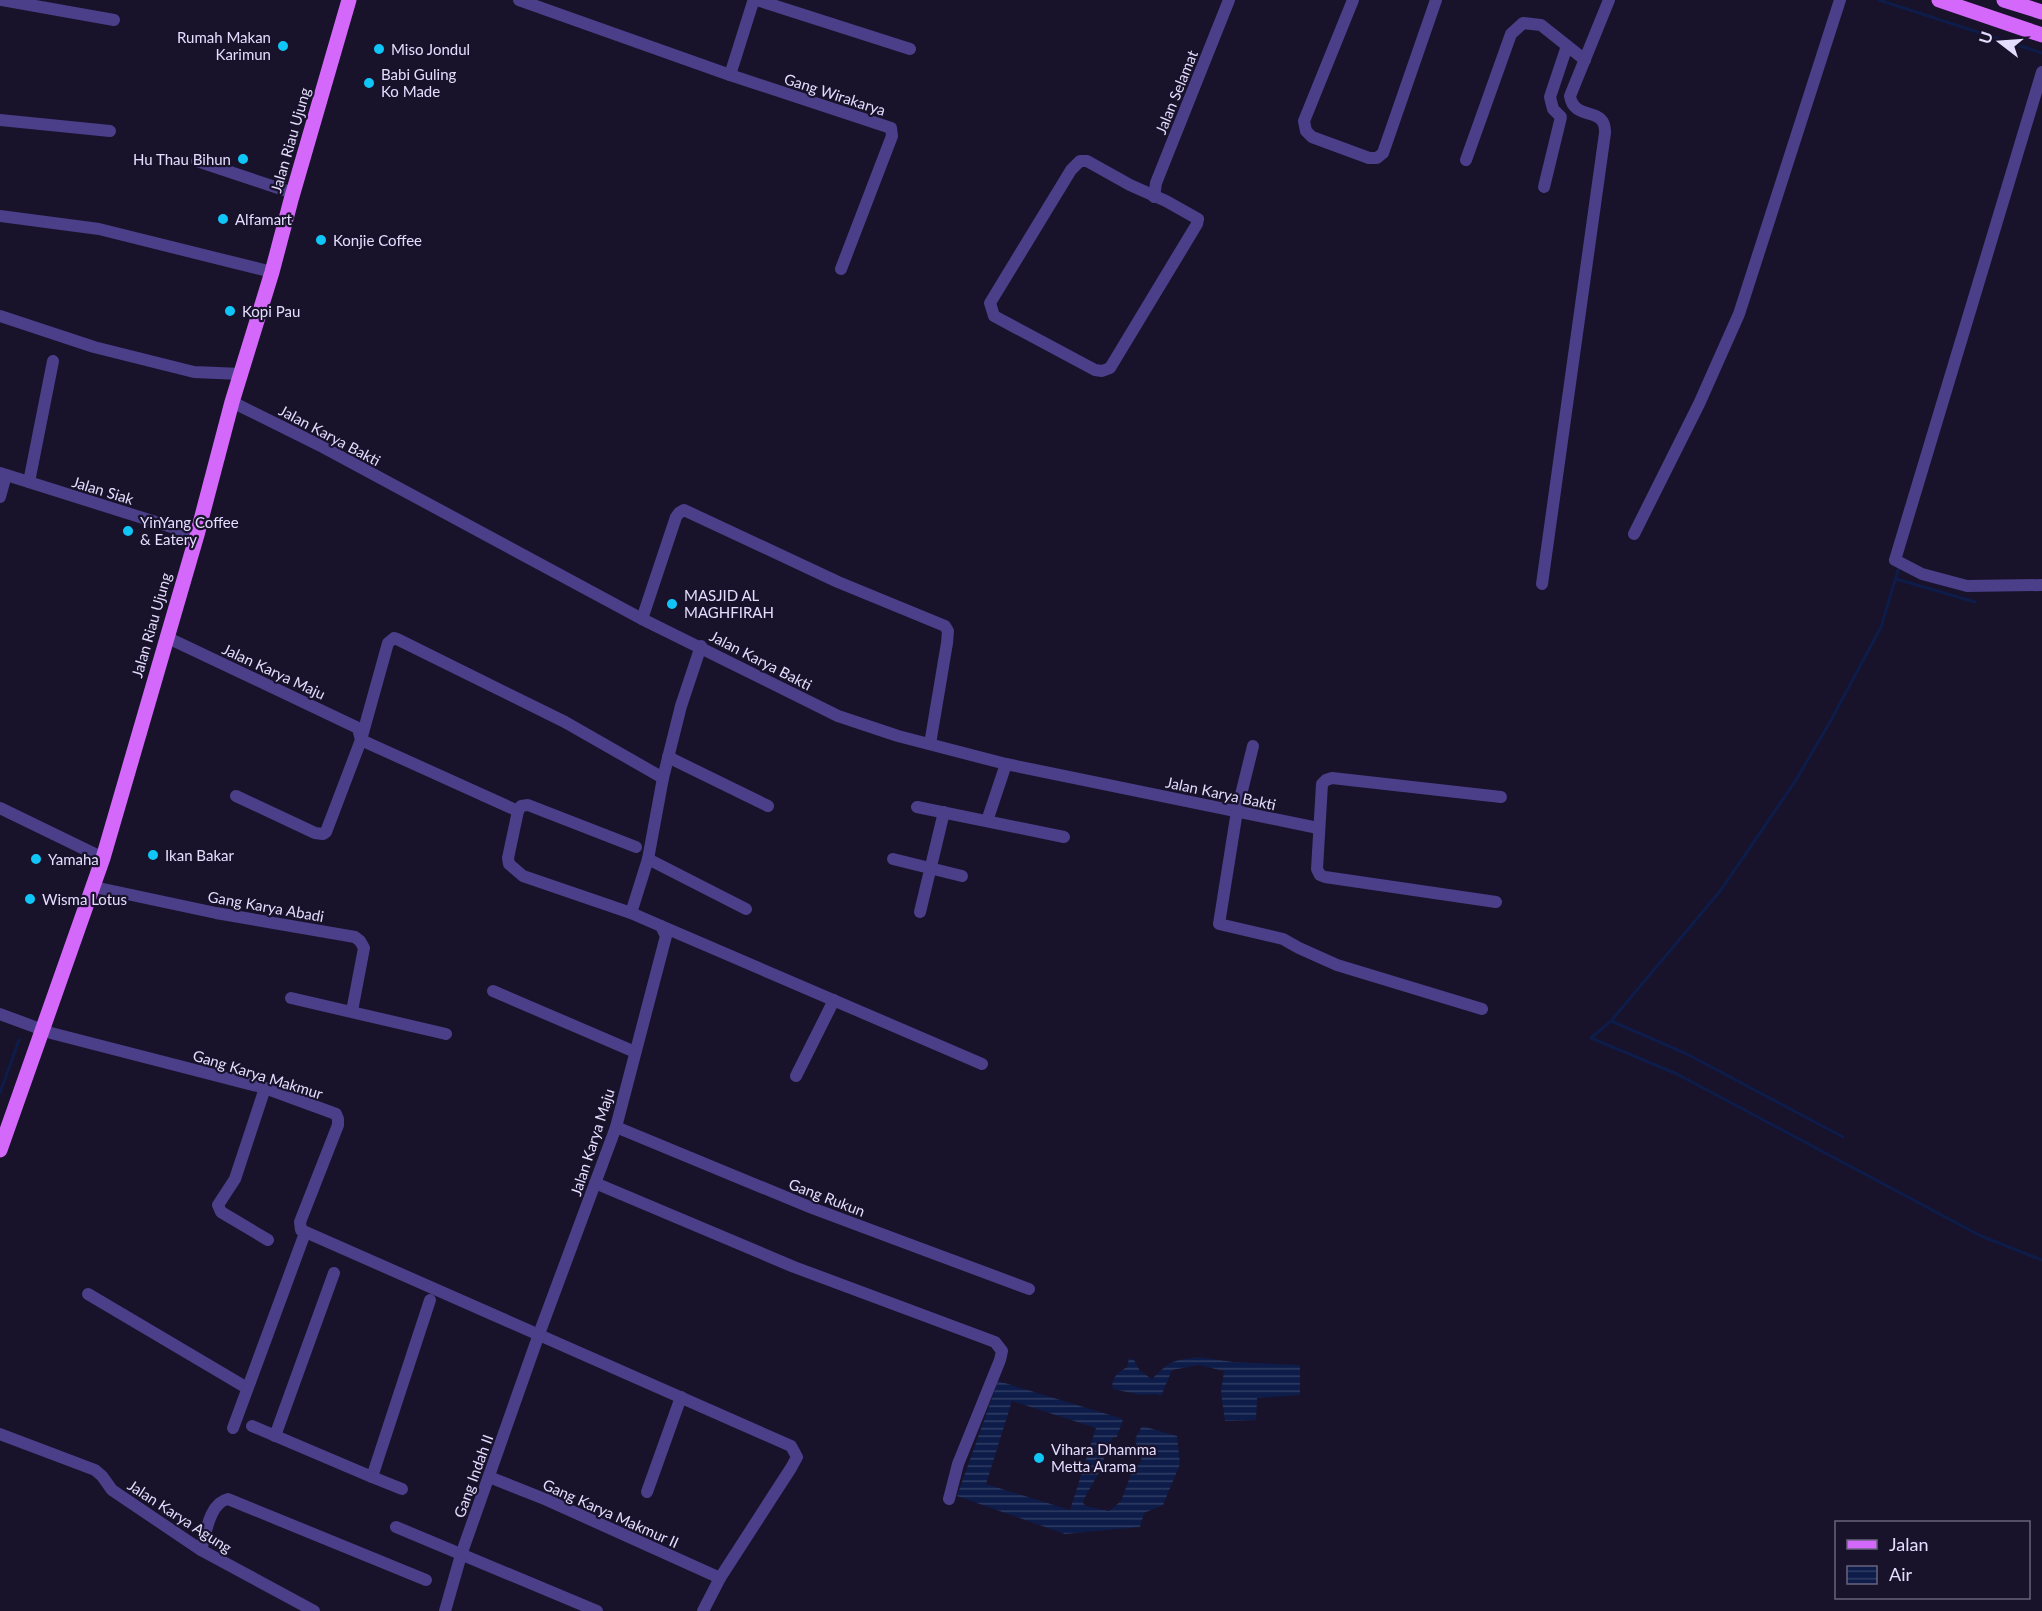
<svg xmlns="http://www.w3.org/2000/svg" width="2042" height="1611" font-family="Lato,sans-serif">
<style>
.water{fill:url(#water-rules);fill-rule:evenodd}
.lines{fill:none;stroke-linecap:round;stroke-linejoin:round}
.stream{stroke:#0d1c49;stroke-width:3}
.minor{stroke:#4a3f88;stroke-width:12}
.major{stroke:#d368fa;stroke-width:15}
.poi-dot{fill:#10c6f7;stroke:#19122b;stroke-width:2}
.labels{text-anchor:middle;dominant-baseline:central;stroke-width:4.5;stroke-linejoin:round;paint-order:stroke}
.poi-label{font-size:15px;fill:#e4ddfe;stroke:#19122b;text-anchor:start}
.street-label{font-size:15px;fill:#e4ddfe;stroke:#19122b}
</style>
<defs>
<pattern id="water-rules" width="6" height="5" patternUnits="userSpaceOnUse" patternTransform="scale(1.5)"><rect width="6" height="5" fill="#0d1c49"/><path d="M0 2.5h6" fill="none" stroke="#303d64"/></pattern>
</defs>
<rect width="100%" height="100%" fill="#19122b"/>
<g class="water">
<path d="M1199,1357L1233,1362L1300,1365V1395L1257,1398L1256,1420L1225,1421L1221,1392L1224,1371L1199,1365L1172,1370L1161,1396L1156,1394L1141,1395L1113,1389C1110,1379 1118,1372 1127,1367L1129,1358L1134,1360L1140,1371L1152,1379C1172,1359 1172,1361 1199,1357Z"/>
<path d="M998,1381L1123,1419L1117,1437L1112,1438L1098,1474L1084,1499L1083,1503L1086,1506L1109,1511L1121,1501L1131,1474L1141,1461L1142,1452L1136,1444L1135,1439L1142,1426L1177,1436L1180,1464L1163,1505L1144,1513L1140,1527L1065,1534L957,1496ZM1012,1401L1096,1428L1070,1510L986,1484Z"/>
</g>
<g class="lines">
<g class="stream">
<path d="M1879,0L2042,53"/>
<path d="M1899,567L1881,627L1830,722L1796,780L1721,890L1611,1021L1591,1038L1677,1074L1981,1236L2042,1260"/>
<path d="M1896,579L1975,602"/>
<path d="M1611,1021L1687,1054L1843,1137"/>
<path d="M0,1093L19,1040"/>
</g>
<g class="minor">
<path d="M2,0L114,20"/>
<path d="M519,0L730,75L891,128L892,136L841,269"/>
<path d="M1353,0L1304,121L1306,131L1312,137L1369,158H1377L1383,153L1436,0"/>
<path d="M2042,72L1895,560L1922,574L1967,586L2042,585"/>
<path d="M730,75L753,2L757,0L910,49"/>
<path d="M0,120L110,131"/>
<path d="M1466,160L1511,34L1523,23L1541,25L1585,60"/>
<path d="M197,161L293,193"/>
<path d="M1080,161H1087L1130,185L1166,201L1198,219L1197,224L1110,368L1102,371L1095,370L994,316L990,303L1071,170Z"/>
<path d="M1544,187L1561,117L1553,109L1550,97L1567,46"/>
<path d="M1154,197L1156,183L1229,0"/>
<path d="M0,216L99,229L272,272"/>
<path d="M0,316L94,347L194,372L241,374"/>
<path d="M232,402L319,445L642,619L838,716L898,736L1006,764L1318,828"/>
<path d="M0,473L197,535"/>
<path d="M29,482L53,361"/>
<path d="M0,497L6,475"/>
<path d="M1634,534L1699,404L1739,314L1840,0"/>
<path d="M1542,584L1605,133C1606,105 1574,122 1570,96L1609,0"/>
<path d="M642,619L676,517L679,513L684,510L838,582L945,626L948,631L947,643L930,744"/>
<path d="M166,637L358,728L361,740L326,832L323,834L315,833L236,796"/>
<path d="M1253,746L1237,811L1219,924L1283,939L1299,948L1337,965L1482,1009"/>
<path d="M668,757L768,806"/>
<path d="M917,807L1064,837"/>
<path d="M0,808L103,858"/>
<path d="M518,811L521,806L528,805L636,847"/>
<path d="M987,821L1006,764"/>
<path d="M648,859L746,909"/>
<path d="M893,859L962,876"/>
<path d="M94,887L216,913L355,937L360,941L364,948L352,1011"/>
<path d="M1496,902L1325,877L1320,875L1317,869L1322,784L1326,780L1332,778L1501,797"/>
<path d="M920,912L944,812"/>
<path d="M631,913L648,859L663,778L681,706L701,646"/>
<path d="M661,926L982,1064"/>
<path d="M493,991L635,1052"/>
<path d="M291,998L446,1034"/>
<path d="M0,1014L51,1033L265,1088L336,1114L338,1119V1125L300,1222L301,1230L791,1446L797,1457L791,1468L720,1578L703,1611"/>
<path d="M796,1076L834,1000"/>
<path d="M265,1088L235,1179L218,1205L221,1212L268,1240"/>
<path d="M616,1127L812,1208L1029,1289"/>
<path d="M595,1183L794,1267L995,1342L1002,1351L1000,1360L958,1464L949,1499"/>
<path d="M88,1294L247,1388"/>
<path d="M252,1426L372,1477L430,1300"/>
<path d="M233,1428L305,1233"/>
<path d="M0,1434L95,1470L102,1476L112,1490L201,1550L314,1611"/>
<path d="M275,1436L334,1273"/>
<path d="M372,1477L402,1489"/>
<path d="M489,1477L547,1500L720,1578"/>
<path d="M647,1492L681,1397"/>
<path d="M396,1527L597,1611"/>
<path d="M201,1550C206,1534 209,1503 228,1499L426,1580"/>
<path d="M445,1611L461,1555L539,1334L616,1127L666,936L661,926L631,913L523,876L509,864L508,858L518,811L361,740L388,643L394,638L397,639L565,722L663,778"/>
</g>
<g class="major">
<path d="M1939,0L2042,35"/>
<path d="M2004,0L2042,12"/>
<path d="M0,1150L103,858L197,535L232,402L272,272L291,200L349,0"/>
</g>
</g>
<g class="poi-dot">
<circle cx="283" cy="46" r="6"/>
<circle cx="379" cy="49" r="6"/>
<circle cx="369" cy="83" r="6"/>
<circle cx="243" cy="159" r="6"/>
<circle cx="223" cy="219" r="6"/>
<circle cx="321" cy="240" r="6"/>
<circle cx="230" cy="311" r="6"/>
<circle cx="128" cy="531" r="6"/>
<circle cx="672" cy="604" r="6"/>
<circle cx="153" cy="855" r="6"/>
<circle cx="36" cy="859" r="6"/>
<circle cx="30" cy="899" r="6"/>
<circle cx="1039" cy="1458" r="6"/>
</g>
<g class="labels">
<g class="poi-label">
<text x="271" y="37" text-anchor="end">Rumah Makan<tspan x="271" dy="17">Karimun</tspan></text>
<text x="391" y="49">Miso Jondul</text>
<text x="381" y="74">Babi Guling<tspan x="381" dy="17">Ko Made</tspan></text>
<text x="231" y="159" text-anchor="end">Hu Thau Bihun</text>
<text x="235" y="219">Alfamart</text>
<text x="333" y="240">Konjie Coffee</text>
<text x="242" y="311">Kopi Pau</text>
<text x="140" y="522">YinYang Coffee<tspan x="140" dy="17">&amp; Eatery</tspan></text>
<text x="684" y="595">MASJID AL<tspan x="684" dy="17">MAGHFIRAH</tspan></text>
<text x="165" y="855">Ikan Bakar</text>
<text x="48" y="859">Yamaha</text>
<text x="42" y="899">Wisma Lotus</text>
<text x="1051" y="1449">Vihara Dhamma<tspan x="1051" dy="17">Metta Arama</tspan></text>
</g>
<g class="street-label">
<text transform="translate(1176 92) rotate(-68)">Jalan Selamat</text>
<text transform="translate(835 94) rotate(18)">Gang Wirakarya</text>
<text transform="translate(290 140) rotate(-74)">Jalan Riau Ujung</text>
<text transform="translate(330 435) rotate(28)">Jalan Karya Bakti</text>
<text transform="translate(103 490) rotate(17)">Jalan Siak</text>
<text transform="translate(151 625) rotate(-74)">Jalan Riau Ujung</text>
<text transform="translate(761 660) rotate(27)">Jalan Karya Bakti</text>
<text transform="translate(274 671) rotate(25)">Jalan Karya Maju</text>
<text transform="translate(1221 793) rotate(12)">Jalan Karya Bakti</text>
<text transform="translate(266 906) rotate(10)">Gang Karya Abadi</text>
<text transform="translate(258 1074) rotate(17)">Gang Karya Makmur</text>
<text transform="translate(592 1142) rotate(-72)">Jalan Karya Maju</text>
<text transform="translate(827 1197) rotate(21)">Gang Rukun</text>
<text transform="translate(473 1476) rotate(-70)">Gang Indah II</text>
<text transform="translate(611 1513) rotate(24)">Gang Karya Makmur II</text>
<text transform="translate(180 1516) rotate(33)">Jalan Karya Agung</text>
</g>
</g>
<rect x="1835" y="1521" width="195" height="78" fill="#19122b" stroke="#6a637f" stroke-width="1.5"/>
<rect x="1847" y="1540" width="30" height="9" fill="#d368fa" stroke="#6a637f" stroke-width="1.5"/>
<text x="1889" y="1551" font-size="18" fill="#e4ddfe">Jalan</text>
<rect x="1847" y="1566" width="30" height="18" fill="url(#water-rules)" stroke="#6a637f" stroke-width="1.5"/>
<text x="1889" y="1581" font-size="18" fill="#e4ddfe">Air</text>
<g transform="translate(2000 42) rotate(287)" stroke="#19122b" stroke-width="4.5" paint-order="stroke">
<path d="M0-4.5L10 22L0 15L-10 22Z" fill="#e4ddfe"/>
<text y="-9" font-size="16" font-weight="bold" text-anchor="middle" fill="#e4ddfe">U</text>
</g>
</svg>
